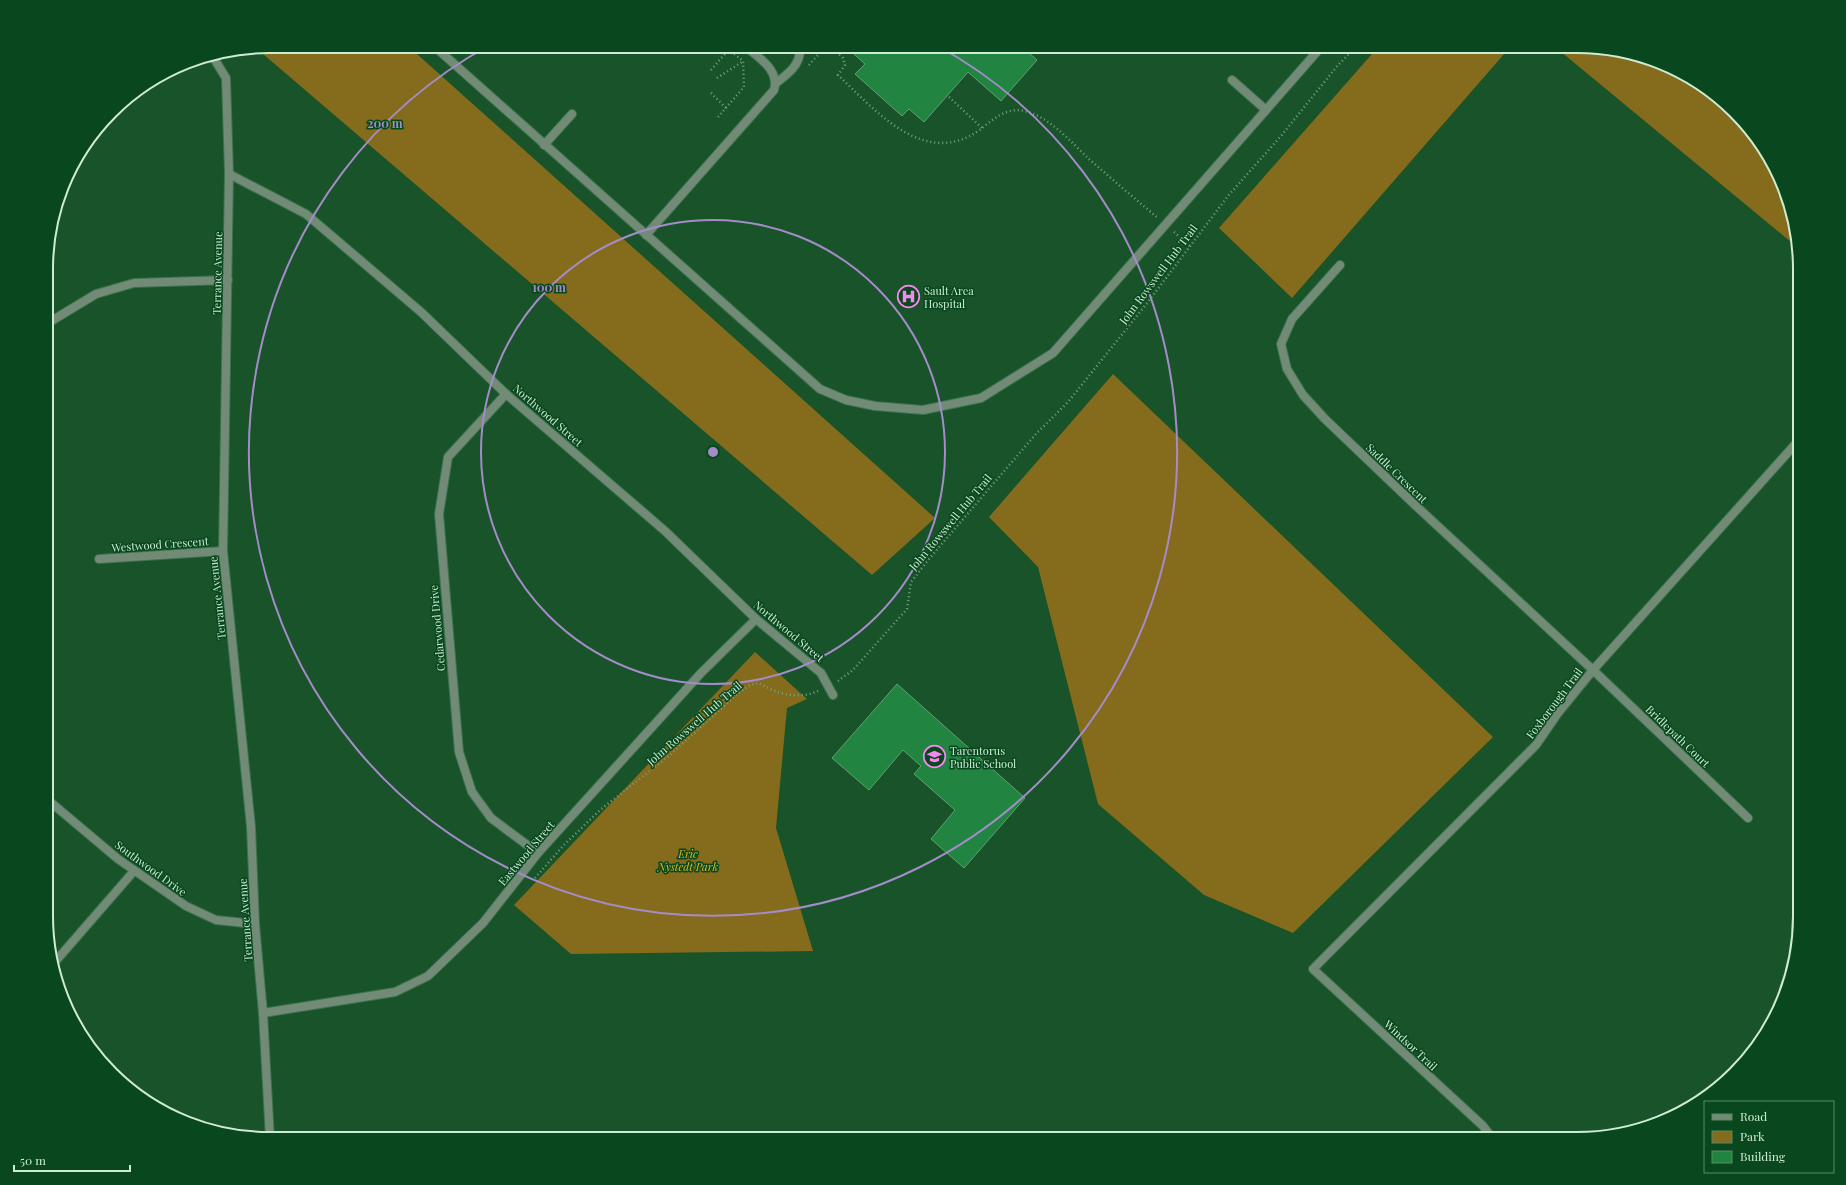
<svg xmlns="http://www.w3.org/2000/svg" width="1846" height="1185" font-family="'Playfair Display',serif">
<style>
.green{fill:#856b1c}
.building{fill:#218441;stroke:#659f71}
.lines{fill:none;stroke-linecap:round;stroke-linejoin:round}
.service-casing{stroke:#3c724c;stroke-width:10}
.minor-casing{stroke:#3c724c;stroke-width:10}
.path{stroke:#76a282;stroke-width:2.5;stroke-dasharray:1 3;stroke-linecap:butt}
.service{stroke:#728b76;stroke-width:8}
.minor{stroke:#728b76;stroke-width:8}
.ring{fill:none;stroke:#a48cc9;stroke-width:2}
.labels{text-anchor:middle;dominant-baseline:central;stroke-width:3;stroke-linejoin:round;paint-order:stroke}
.street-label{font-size:11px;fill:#ceecd3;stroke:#09481f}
.poi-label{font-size:11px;fill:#ceecd3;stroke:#09481f;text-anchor:start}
.park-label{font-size:11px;font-style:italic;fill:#e7b91d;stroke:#09481f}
.rim{fill:none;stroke:#ceecd3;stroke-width:2}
.centre{fill:#a48cc9;stroke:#09481f;stroke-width:2}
.ring-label{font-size:12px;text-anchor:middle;font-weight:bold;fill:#a48cc9;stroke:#09481f;stroke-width:3;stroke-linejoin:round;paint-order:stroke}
</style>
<rect width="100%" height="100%" fill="#18532a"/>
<g class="green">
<path d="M269,46H408L935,518L872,575L256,48Z"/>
<path d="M1379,46H1511L1292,298L1219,228Z"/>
<path d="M1554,46H1577L1635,54L1701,83L1735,111L1770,157L1788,197L1798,246L1797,247Z"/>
<path d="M1113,374L1493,737L1293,933L1204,895L1098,804L1038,567L989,517Z"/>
<path d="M755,652L807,699L787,708L776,828L813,951L571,954L514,905Z"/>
</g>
<g class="building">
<path d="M845,46H1021L1037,60L1001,101L968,72L924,122L909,109L902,116L855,74L865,64Z"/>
<path d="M897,684L1025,798L964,868L931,839L955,810L914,774L921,766L903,750L869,790L832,758Z"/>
</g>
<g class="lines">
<defs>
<g id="service">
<path d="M434,46L820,389L846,400L875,406L923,410L981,398L1053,353L1322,46"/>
<path d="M1232,80L1266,110"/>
<path d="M776,83C788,74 800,65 800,50L798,46"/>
<path d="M544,145L572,114"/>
<path d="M646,235L774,90C780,70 758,57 745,46"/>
</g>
<g id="minor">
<path d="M213,57L226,78L229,174L223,551L251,827L255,924L263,1013L270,1139"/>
<path d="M229,174L306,214L421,312L506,394L665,531L756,619L821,673L833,695"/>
<path d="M1340,265L1292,319L1281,344L1287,369L1303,395L1325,419L1415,505L1593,670L1748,818"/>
<path d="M48,323L96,294L134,283L228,280"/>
<path d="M506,394L448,457L439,514L459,752L472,792L491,818L538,853"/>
<path d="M99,559L223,551"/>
<path d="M48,800L118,859L186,906L216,920L255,924"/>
<path d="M54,963L134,871"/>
<path d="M263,1013L395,992L428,976L483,923L538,853L701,673L756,619"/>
<path d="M1493,1139L1483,1126L1313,969L1536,745L1558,713L1593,670L1800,439"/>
</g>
</defs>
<use href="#service" class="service-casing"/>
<use href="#minor" class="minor-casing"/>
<g class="path">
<path d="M831,46L843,58L845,65L838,75C876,111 925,170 981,129C993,119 1007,107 1024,111C1049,116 1071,142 1089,159C1112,179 1135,199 1158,218"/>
<path d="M809,65L826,46"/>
<path d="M711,70L729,49"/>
<path d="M717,78L742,62"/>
<path d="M711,93L726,108"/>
<path d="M949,97L982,128"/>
<path d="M718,117L744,87L743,61L725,46"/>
<path d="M1174,232L1190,246"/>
<path d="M838,681L853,670L907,609L911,582L929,559L1035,435L1068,402L1148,302L1228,196L1281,136L1338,65L1357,46"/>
<path d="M535,878L563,846L600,810L669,756L736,695L750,685L759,683C777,694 798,700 818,691"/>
</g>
<use href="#service" class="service"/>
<use href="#minor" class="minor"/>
</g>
<g class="ring">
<circle cx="713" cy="452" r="232"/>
<path d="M938 46A464 464 0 1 1 488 46"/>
</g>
<defs>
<symbol id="hospital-ring" viewBox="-11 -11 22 22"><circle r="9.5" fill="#09481f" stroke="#f689ee" stroke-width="1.5"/><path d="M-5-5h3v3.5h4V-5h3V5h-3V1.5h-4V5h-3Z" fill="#f689ee"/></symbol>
<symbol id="school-ring" viewBox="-11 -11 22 22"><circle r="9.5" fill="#09481f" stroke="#f689ee" stroke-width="1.5"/><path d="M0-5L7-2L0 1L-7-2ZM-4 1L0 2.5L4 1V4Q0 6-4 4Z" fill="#f689ee"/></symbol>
</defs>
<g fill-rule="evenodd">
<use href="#hospital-ring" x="896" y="284" width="25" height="25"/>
<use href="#school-ring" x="922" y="744" width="25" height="25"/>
</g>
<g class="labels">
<g class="street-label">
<text transform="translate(217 273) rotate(-89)">Terrance Avenue</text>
<text transform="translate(1158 274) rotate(-53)">John Rowswell Hub Trail</text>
<text transform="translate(548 415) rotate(41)">Northwood Street</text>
<text transform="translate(1397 473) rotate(44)">Saddle Crescent</text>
<text transform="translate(950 522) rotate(-50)">John Rowswell Hub Trail</text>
<text transform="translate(160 544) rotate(-4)">Westwood Crescent</text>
<text transform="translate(217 598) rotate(-96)">Terrance Avenue</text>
<text transform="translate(437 628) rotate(-95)">Cedarwood Drive</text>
<text transform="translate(789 631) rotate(40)">Northwood Street</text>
<text transform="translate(1554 703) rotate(-53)">Foxborough Trail</text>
<text transform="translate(694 723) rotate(-41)">John Rowswell Hub Trail</text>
<text transform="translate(1678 736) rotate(44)">Bridlepath Court</text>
<text transform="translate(526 853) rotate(-50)">Eastwood Street</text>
<text transform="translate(151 868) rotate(36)">Southwood Drive</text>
<text transform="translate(245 920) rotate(-94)">Terrance Avenue</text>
<text transform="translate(1411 1045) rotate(43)">Windsor Trail</text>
</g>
<g class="poi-label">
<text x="924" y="290">Sault Area<tspan x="924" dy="13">Hospital</tspan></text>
<text x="950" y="750">Tarentorus<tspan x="950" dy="13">Public School</tspan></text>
</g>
<g class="park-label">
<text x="688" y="853">Eric<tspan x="688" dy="13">Nystedt Park</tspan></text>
</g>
</g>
<path d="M0 0H1846V1185H0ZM269 53H1577A216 216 0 0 1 1793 269V916A216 216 0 0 1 1577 1132H269A216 216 0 0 1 53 916V269A216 216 0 0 1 269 53Z" fill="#09481f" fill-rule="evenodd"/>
<path class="rim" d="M269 53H1577A216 216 0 0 1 1793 269V916A216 216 0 0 1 1577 1132H269A216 216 0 0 1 53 916V269A216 216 0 0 1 269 53Z"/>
<circle cx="713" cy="452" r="6" class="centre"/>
<g class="ring-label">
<text x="385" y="128">200 m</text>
<text x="549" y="292">100 m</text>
</g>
<rect x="1704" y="1101" width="130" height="72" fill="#09481f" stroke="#588a67"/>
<rect x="1712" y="1114" width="20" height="6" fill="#728b76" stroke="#588a67"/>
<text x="1740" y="1121" font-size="12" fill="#ceecd3">Road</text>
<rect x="1712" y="1131" width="20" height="12" fill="#856b1c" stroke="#588a67"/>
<text x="1740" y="1141" font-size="12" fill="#ceecd3">Park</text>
<rect x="1712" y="1151" width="20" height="12" fill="#218441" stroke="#588a67"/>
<text x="1740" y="1161" font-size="12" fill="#ceecd3">Building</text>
<path d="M14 1165v6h116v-6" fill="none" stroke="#ceecd3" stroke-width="2"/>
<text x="20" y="1165" font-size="12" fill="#ceecd3" stroke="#09481f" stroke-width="3" paint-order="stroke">50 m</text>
</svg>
